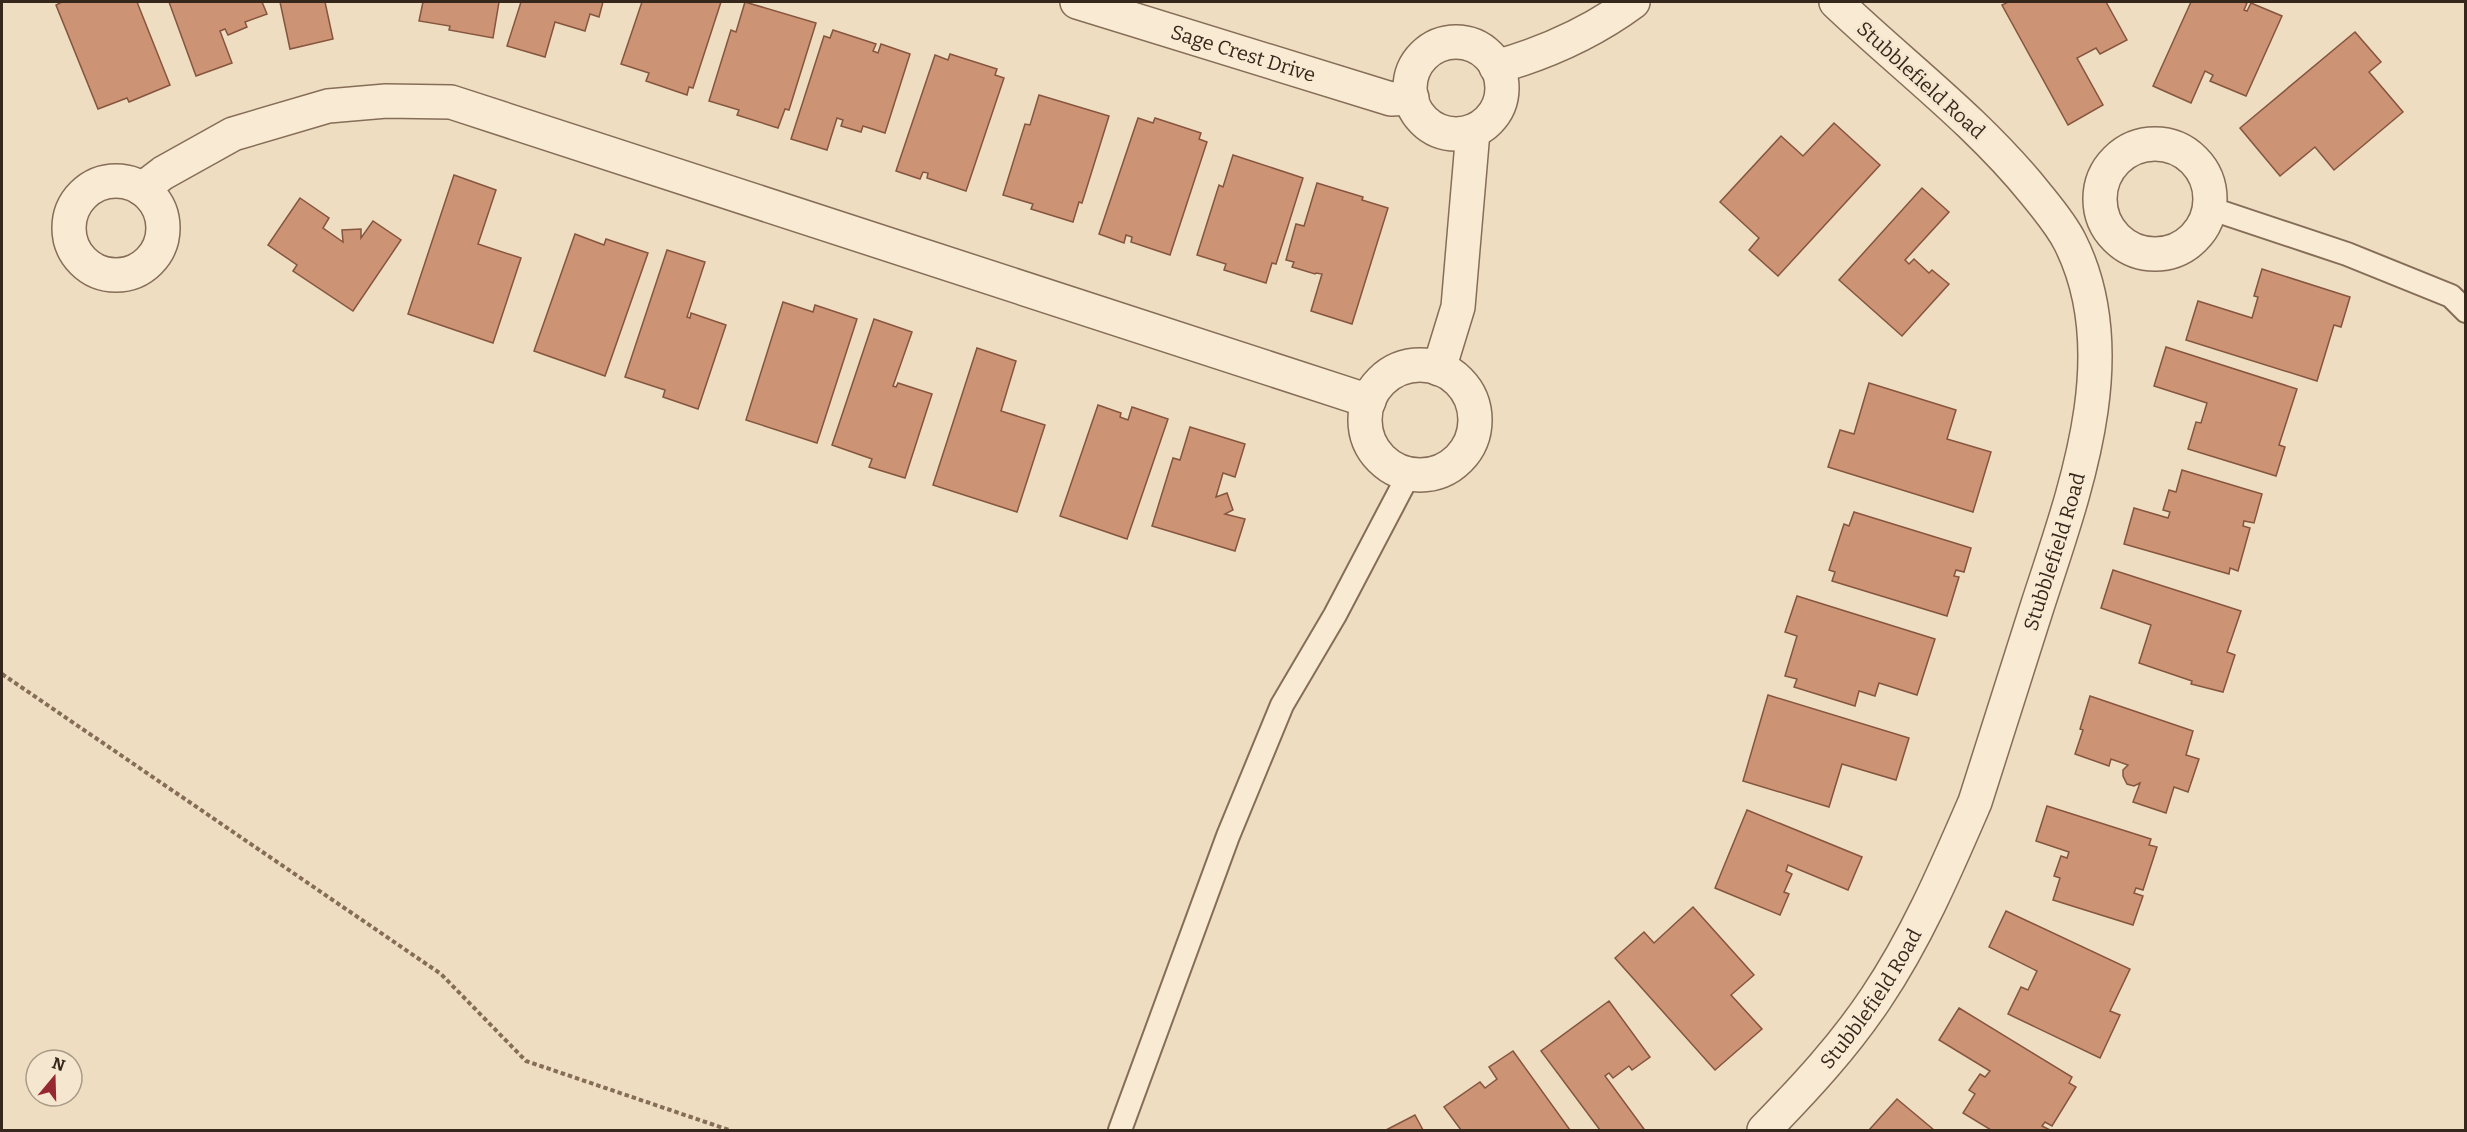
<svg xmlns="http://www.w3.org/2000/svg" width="2467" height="1132" font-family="Bitter,serif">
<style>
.building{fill:#cc9375;stroke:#85553e;stroke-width:1.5}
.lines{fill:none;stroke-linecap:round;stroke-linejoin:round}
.lane-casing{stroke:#866d58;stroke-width:26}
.street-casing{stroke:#866d58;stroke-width:36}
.path{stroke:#866d58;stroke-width:4;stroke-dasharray:4.5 3;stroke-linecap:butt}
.lane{stroke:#f9ead3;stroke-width:22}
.street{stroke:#f9ead3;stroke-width:33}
.labels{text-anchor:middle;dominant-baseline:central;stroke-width:5;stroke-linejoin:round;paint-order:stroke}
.street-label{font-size:20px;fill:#36271c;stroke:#f5e7cf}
</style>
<rect width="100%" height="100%" fill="#eeddc0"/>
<g class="building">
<path d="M59,2H137L170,85L129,102L127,98L98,109L56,5L60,3Z"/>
<path d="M169,2H262L267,14L245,22L247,27L228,35L225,29L220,31L232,63L196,76Z"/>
<path d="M280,2H325L333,39L290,49Z"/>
<path d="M423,2H499L493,38L449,30L450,26L419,21Z"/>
<path d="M521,2H603L599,17L590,14L585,31L555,22L545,57L507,46Z"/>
<path d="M642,2H721L693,88L689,87L687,95L646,81L649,73L621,64Z"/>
<path d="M745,2L816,23L789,110L785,109L778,128L737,115L739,110L709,101L731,30L736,32Z"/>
<path d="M2008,2H2106L2127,40L2100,54L2096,48L2077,58L2103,105L2068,125L2002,5Z"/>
<path d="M2191,2H2244L2247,3L2244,10L2247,11L2251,3L2282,16L2246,96L2210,81L2213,75L2205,71L2191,103L2153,86Z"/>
<path d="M833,30L876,44L873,51L878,53L881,44L910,54L885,133L863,126L861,132L841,126L843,120L837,118L827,150L791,139L824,36L830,38Z"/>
<path d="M2355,32L2381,62L2369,72L2403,112L2334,170L2315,147L2280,176L2240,128Z"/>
<path d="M950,54L997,69L995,75L1004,78L966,191L927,178L928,173L923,172L920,179L896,171L935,55L948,60Z"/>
<path d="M1039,95L1109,116L1082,203L1079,202L1073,222L1031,209L1033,204L1003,195L1025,124L1030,125Z"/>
<path d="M1138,118L1153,123L1155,118L1201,133L1199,139L1207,142L1170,255L1131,242L1132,237L1126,235L1124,243L1099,234Z"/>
<path d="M1834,123L1880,165L1778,276L1749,250L1759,238L1720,202L1781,136L1803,156Z"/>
<path d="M1233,155L1303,178L1276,264L1272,263L1266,283L1224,270L1226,264L1197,255L1219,185L1223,187Z"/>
<path d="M454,175L496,190L478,244L521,258L493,343L408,314Z"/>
<path d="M1317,183L1363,197L1362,200L1388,208L1352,324L1311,311L1322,274L1316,273L1315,274L1292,267L1294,262L1286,260L1296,224L1304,226Z"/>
<path d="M1922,188L1949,212L1905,260L1909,264L1914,259L1929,273L1932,270L1949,284L1902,336L1839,280Z"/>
<path d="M300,198L329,218L323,228L343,242L342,230L361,229V238L373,221L401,240L353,311L293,271L297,265L268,245Z"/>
<path d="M575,234L604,245L606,239L648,253L605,376L534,351Z"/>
<path d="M667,250L705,262L687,317L690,318L691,313L726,325L698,409L663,397L665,390L625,377Z"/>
<path d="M2262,269L2350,297L2341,327L2334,325L2317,381L2186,340L2198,301L2252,318L2258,297L2254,296Z"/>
<path d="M783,302L813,312L815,305L857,319L817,443L746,420Z"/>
<path d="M874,319L912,332L893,386L896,387L898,383L932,394L905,478L869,467L872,459L832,445Z"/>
<path d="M2166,347L2297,389L2279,445L2285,447L2276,476L2188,449L2196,422L2201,423L2207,403L2154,386Z"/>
<path d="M977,348L1016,361L1001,411L1045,425L1017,512L933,485Z"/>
<path d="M1869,383L1956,410L1947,439L1991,452L1973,512L1828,467L1840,430L1854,434Z"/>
<path d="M1098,405L1121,413L1120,417L1128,420L1132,407L1168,419L1127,539L1060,516Z"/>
<path d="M1190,427L1245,444L1235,477L1223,473L1216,497L1227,493L1233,510L1225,514L1245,519L1235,551L1152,526L1173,458L1180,460Z"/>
<path d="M2182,470L2262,494L2254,523L2244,521L2243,526L2250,528L2238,571L2230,568L2229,574L2124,544L2134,508L2168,518L2170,512L2163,510L2169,490L2176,492Z"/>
<path d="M1854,512L1971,548L1964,572L1956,570L1954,576L1959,577L1947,616L1832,581L1835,572L1829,570L1844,524L1849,526Z"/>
<path d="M2113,570L2241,611L2227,652L2235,655L2223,692L2191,684L2192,681L2139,663L2151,625L2101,608Z"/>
<path d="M1797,596L1935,639L1917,695L1879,683L1875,696L1859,691L1855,706L1794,687L1797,679L1785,676L1797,636L1785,632Z"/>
<path d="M1768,695L1909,738L1896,780L1842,764L1829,807L1743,781Z"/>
<path d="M2090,696L2193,731L2186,755L2199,759L2188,792L2174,787L2166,813L2133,802L2140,783L2134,786L2127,784L2123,776V770L2128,765L2111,759L2109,766L2075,754L2083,730L2080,729Z"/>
<path d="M2047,806L2151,839L2149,845L2157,847L2143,890L2136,888L2134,893L2143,896L2133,925L2053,900L2060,878L2054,876L2061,856L2067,858L2069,852L2036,841Z"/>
<path d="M1747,810L1862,857L1848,890L1788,865L1786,871L1792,874L1784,892L1789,894L1780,915L1715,888Z"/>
<path d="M1693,907L1754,975L1731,995L1762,1029L1715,1070L1615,958L1644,932L1654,943Z"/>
<path d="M2006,911L2130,969L2110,1011L2120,1015L2100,1058L2008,1014L2021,987L2028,990L2037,971L1989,947Z"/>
<path d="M1609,1001L1650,1057L1632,1070L1629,1066L1613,1078L1609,1073L1605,1076L1644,1129L1642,1130H1600L1541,1051Z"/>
<path d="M1959,1008L2072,1077L2069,1083L2076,1087L2052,1126L2045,1122L2042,1126L2050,1130H1991L1963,1113L1975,1094L1969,1090L1980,1074L1985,1077L1990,1071L1939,1040Z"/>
<path d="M1513,1051L1570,1130H1461L1444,1107L1480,1082L1485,1088L1497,1079L1489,1067Z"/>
<path d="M1897,1099L1934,1130H1869Z"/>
<path d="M1415,1115L1423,1130H1386Z"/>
</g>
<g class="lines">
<defs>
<g id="lane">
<path d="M2209,208L2347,254L2451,296L2466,311"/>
<path d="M1120,1130L1228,836L1282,705L1335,615L1409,474"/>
</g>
<g id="street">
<path id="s1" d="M1077,2L1391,99L1412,98"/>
<circle cx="1456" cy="88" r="46"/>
<path d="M1496,67C1546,53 1591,33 1633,2"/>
<circle cx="2155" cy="199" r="55"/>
<circle cx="116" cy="228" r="47"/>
<path d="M142,189L163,173L233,134L328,106L386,101L451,102L1369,401"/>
<circle cx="1420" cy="420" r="55"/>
<path d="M1439,369L1458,307L1473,131"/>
<path id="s2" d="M1764,1130C1805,1088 1844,1046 1876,998C1917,937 1946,869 1975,802C1996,736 2017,670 2038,604C2074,493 2127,355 2070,242C2061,224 2047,208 2035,193C1977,121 1902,65 1836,2"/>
</g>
</defs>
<use href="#lane" class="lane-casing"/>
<use href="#street" class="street-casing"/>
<path class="path" d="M2,674L441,974L526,1061L729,1130"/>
<use href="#lane" class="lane"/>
<use href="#street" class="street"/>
</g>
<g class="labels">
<g class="street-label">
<text stroke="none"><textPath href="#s1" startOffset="174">Sage Crest Drive</textPath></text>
<text transform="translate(1921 80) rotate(42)">Stubblefield Road</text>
<text stroke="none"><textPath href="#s2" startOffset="656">Stubblefield Road</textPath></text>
<text stroke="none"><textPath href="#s2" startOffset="170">Stubblefield Road</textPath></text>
</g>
</g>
<rect width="2467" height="1132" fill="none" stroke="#36271c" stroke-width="6"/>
<g transform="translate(54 1078) rotate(19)"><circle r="28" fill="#f5e7cf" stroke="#a99a87" stroke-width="1.5"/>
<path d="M0-4.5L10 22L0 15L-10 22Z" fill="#952831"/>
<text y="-9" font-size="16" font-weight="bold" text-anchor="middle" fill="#36271c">N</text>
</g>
</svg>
